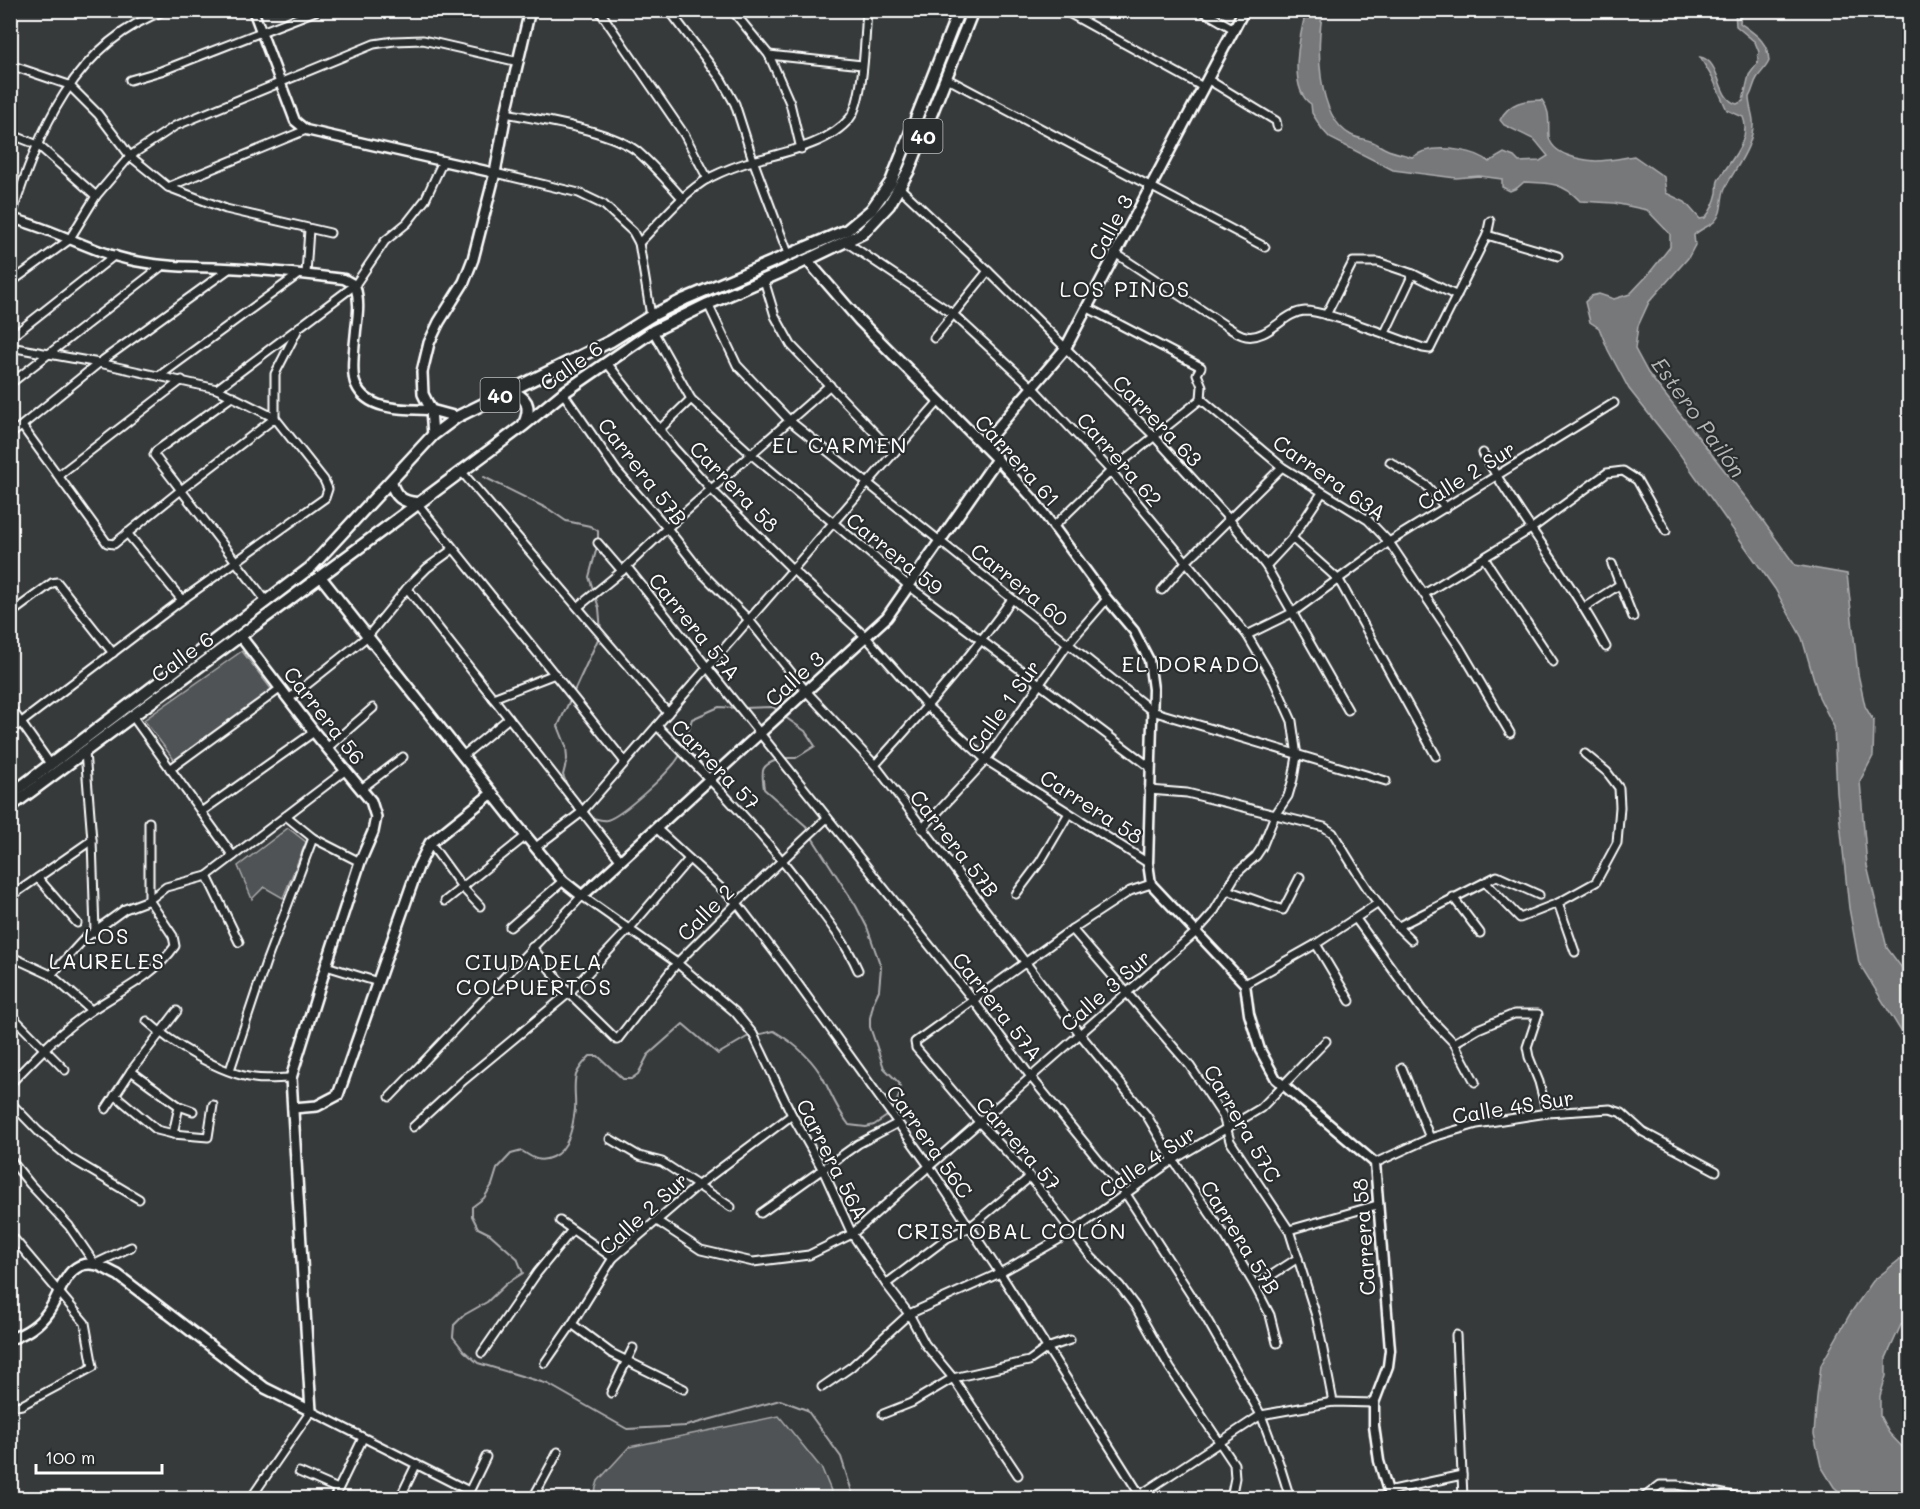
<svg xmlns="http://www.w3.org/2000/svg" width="1920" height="1509" font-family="Mali,sans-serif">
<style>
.green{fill:#505354;stroke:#a8a9aa;stroke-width:1.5}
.water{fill:#767879;stroke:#adaeaf;stroke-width:1.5}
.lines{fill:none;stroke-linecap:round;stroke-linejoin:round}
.stream{stroke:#adaeaf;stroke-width:2}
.minor-casing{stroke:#fff;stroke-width:11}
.tertiary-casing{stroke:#fff;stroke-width:13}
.secondary-casing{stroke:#fff;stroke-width:14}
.trunk-casing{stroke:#fff;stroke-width:15}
.minor{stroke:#2a2d2e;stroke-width:7}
.tertiary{stroke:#2a2d2e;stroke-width:8}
.secondary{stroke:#2a2d2e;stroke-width:9}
.trunk{stroke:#2a2d2e;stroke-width:10}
.labels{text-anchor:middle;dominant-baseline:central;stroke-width:4.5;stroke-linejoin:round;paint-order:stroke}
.shield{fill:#2a2d2e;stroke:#bfc0c0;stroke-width:1.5}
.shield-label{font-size:20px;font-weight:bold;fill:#fff}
.street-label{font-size:21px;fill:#fff;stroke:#2a2d2e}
.neighbourhood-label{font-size:22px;letter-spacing:1.5px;fill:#fff;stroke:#2a2d2e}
.water-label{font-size:22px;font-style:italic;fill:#b4b5b5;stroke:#2a2d2e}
</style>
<rect width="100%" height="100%" fill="#373a3b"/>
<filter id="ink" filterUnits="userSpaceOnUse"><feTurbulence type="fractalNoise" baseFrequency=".0167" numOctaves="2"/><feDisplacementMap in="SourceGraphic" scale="12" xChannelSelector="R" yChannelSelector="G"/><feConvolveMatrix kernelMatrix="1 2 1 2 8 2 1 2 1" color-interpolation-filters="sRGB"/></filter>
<g filter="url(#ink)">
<g class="green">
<path d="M242,651L272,690L175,761L144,720Z"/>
<path d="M288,828L306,842L283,898L264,887L252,899L238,866Z"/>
<path d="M779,1416L822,1469L834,1498H593L598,1481L629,1447Z"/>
</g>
<g class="water">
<path d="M1306,11H1323C1316,44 1316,116 1351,135C1358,139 1367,139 1373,142C1378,144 1381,147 1386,149C1394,153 1404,154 1412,157C1416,155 1421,152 1425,151C1442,146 1477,150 1489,162L1504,153L1514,157L1519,162L1540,161L1548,156L1535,140L1504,125L1500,120C1509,102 1524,100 1542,100C1551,112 1548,122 1549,136C1551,155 1581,160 1596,161C1608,161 1622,158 1634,156L1664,177L1666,193L1685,202L1700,219L1705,218C1711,211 1715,202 1717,193C1718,188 1716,183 1719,179C1730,161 1752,139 1743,117L1727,110L1713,79L1700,57C1722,61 1716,99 1737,104L1743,101L1749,75L1757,64L1759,52L1755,42L1736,26L1735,11H1741L1740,23C1755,34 1768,41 1769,61C1766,68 1761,72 1757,78C1753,84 1753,91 1749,97C1749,105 1752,112 1753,120C1755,145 1736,167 1725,188C1720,199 1724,213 1714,222C1708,227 1700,229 1694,235L1695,245L1688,258L1649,302L1638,326L1635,349L1648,373L1750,503L1795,565L1847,574L1858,674L1865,706L1874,722L1873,756L1860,781L1867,866L1887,948L1902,968L1903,977L1909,986V1044L1859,963L1849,908L1837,793L1834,727L1819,697L1802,638L1775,589L1674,446L1629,389L1608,350L1599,328L1590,322L1585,302L1591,296L1599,294L1614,299L1630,294L1647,276L1670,247V234L1647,210L1614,203L1580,201C1562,182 1549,183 1524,182L1517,188L1510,191L1502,187V179L1479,176L1456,178L1393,170L1330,138L1322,129L1312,113L1311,104C1287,88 1300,35 1306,11Z"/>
<path d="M1909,1252V1316L1901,1325L1886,1358V1376L1880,1396V1416L1889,1433L1909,1454V1498H1846L1834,1487L1821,1466L1814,1434L1817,1397L1821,1365L1850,1314L1873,1281Z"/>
</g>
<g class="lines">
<g class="stream">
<path d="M484,477L550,510L566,521L590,526L598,531V541"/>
<path d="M597,547L589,577L599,608L601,631"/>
<path d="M743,708L773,707L778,711"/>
<path d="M782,715L805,731L815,746L796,758H783"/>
<path d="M683,748L692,719L719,707L737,708"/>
<path d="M777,760C759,766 762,772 764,789L807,827L809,831"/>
<path d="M569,790L563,775L567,759L566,746L558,726L599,637"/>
<path d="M574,797L584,805L593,818C597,819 603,821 607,820C622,816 675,768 681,753"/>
<path d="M811,836L856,906L867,927L881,967L879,990L874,1001L870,1018V1027L884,1068L899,1083L901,1091L894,1108L890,1114L874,1125L866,1127L849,1125C838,1111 832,1096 824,1080C813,1059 794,1043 774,1031L747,1037L718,1054L683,1024L648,1055L638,1074L631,1079H623L598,1056H590C584,1062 579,1068 576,1075C573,1086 576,1098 575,1109C573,1126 569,1150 552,1157C539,1163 533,1158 522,1151L511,1154L497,1169L492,1185L484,1198L472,1207V1216L478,1228L490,1234L517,1258L523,1273L506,1284L487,1302L464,1315L454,1325L453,1337L464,1351L478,1363L548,1384L627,1429L686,1426L780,1400L807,1410L841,1457L854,1498"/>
</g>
<defs>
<g id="minor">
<path d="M599,10L684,134L708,179"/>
<path d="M669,10L721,79L735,104L753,160L789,256"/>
<path d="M732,10L769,55L790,103L801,149"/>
<path d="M1063,10L1203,87"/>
<path d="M1201,10L1234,29"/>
<path d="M769,55L862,65"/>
<path d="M10,65L69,85L98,114L130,156L168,187L226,209L330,233"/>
<path d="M946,78L1265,247"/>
<path d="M1207,79L1276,121L1277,126"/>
<path d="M130,80L161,71L318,10"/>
<path d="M506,113C540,120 612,130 638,152C654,166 669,183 683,199"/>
<path d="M10,134L38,145L96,196"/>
<path d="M495,173L579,193L604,205L633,232L639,243L651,316"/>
<path d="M168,187L306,130"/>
<path d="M900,188L988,271L1153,435L1229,519L1266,566L1348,710"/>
<path d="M11,218C38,132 74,43 166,10"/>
<path d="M1487,235L1558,256"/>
<path d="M639,243C660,222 684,192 709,178C723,171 741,164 756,160C786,152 829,144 850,118C864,100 865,35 867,10"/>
<path d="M1115,253L1226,326C1232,330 1239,335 1246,336C1268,340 1284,312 1305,311C1318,311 1332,317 1345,320C1372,329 1397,338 1423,348L1430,349L1487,235L1490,221"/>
<path d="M306,274L309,229"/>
<path d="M764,280L775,316L791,345L894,453"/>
<path d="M10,283L69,240L96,196L130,156L175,126L374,44L394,41L423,40L519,62"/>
<path d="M708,304L737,365L790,421L1152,711L1386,781"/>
<path d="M1088,308L1201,367L1197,374L1202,386L1201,399"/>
<path d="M1326,315L1353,262H1378L1413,274L1457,296"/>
<path d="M653,331L691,399L752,455L909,586L1150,767"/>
<path d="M1385,333L1413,274"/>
<path d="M10,338L115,255"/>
<path d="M934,338L988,271"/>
<path d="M10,347L99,363L217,389L275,418L324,480L328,489L325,498L182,600L10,731"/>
<path d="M607,363L674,448L712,490L793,570L866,637L928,707L986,760L1148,863"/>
<path d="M159,376L299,274"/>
<path d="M10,384L162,266"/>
<path d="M217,389L355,285L385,241L407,223L425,200L443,161"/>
<path d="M563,393L617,471L667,528L703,574L749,620L806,691L875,765L1080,1034L1147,1116L1173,1160L1226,1237L1255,1286L1270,1315L1277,1343"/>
<path d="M233,396L156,451L154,455L267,602"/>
<path d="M1201,399L1282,467L1368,520L1389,542L1460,648L1510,733"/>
<path d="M22,426L107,543L114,544L181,490L275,418V374L299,327"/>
<path d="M659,430L691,399"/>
<path d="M10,435L99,363L229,269"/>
<path d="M1483,453C1521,519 1570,579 1606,647"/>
<path d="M1390,462L1427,486L1446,508"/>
<path d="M461,471L668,713"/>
<path d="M59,475L182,380"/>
<path d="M417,503L625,762"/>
<path d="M1053,527L1111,471L1201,399"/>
<path d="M127,533L182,600"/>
<path d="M1292,538L1339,580L1436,756"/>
<path d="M598,543L622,571"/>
<path d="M1484,558L1553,662"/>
<path d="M1612,564L1633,617"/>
<path d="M1266,566L1292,538L1322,493"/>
<path d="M627,567L974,1001L1031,1077L1126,1194L1206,1318L1261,1415L1279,1463L1290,1498"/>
<path d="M407,588L621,861"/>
<path d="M1162,590L1186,562L1282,467"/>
<path d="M1424,594L1531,529L1607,473L1623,471L1637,480L1666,531"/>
<path d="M578,607L622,571L667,528L830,385"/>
<path d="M1585,607L1619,585"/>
<path d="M10,614L52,583L57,582L113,653"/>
<path d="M1247,635L1292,613L1389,542L1614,403"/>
<path d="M290,698L368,636L407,588L427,568L453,549"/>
<path d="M493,698L555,674"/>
<path d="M10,707L51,765"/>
<path d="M133,717L233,856"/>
<path d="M657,726C712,781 767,837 813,901C830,923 847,945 858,970"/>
<path d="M327,748L373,708"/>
<path d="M85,752L92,840L95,932"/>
<path d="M464,755L509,718"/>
<path d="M875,765C923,712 970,658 1012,599"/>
<path d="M170,769L281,688"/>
<path d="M361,789L403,757"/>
<path d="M1149,790L1187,793L1324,827L1333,833C1356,871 1378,910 1411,940"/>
<path d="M201,812L314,732"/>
<path d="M286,816L313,838L360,862"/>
<path d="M656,828L737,903L785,966L929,1166L1000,1273L1142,1498"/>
<path d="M922,829L986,760L1068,644L1107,599"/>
<path d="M430,843L462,887L480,906"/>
<path d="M536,847L582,812L939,401"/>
<path d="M207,876L239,942"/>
<path d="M38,878L77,923"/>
<path d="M1485,882L1520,918L1558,903L1596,882L1617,843L1620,807L1619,788L1607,772L1585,754"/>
<path d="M1151,884L1130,891L1072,929L915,1042L916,1048L979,1122L1030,1177L1092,1258L1120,1286L1135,1306L1170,1368L1234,1464L1235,1478L1231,1498"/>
<path d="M1227,890L1283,910L1300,877"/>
<path d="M1016,894L1040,862L1069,813"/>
<path d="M10,897L92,840"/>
<path d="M1453,897L1480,933"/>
<path d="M445,901L526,836"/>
<path d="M1558,903L1575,952"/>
<path d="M1356,919L1422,1010L1454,1043L1475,1082"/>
<path d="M510,927L563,881"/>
<path d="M1397,927L1497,876L1539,895"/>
<path d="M1072,929L1190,1066L1223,1116L1230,1141L1289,1230L1317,1319L1333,1402"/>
<path d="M1316,944L1350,1001"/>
<path d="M532,947L569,993L617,1040L677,963L737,903L827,818"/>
<path d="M10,956L51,975L91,1010"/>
<path d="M326,966L378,982"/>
<path d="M51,975L85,938L125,909L149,900L166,887L207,876L346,770"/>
<path d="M1245,984L1316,944L1377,904"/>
<path d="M10,1014L65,1070"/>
<path d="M147,1021C172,1044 220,1073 254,1078C266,1080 279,1078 291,1078"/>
<path d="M1454,1043L1478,1029L1514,1014H1538L1527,1047L1529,1057L1539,1082L1547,1113"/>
<path d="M1402,1068L1430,1138"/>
<path d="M230,1070L266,962L313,838"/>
<path d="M131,1071L179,1106L193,1111"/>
<path d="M10,1084C36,1057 61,1030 92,1010C123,989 153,977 175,946L173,936L149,900V822"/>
<path d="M115,1095L157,1130L173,1134L208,1137L213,1105"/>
<path d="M390,1097L582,896L677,963L735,1012L753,1034L792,1115L823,1170L852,1234L886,1284L909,1314L925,1344L953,1378L1018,1475"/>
<path d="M10,1102L38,1131L70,1158L139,1199"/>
<path d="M106,1109L131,1071L177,1011"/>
<path d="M413,1127L464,1080L569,993L630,928L689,859"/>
<path d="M173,1134L179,1106"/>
<path d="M610,1139L639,1156L662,1162L731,1207"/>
<path d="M10,1159L30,1184L69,1226L95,1264L131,1247"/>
<path d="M1375,1163L1430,1138L1477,1124L1547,1113L1610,1109L1622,1113L1643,1132L1716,1171"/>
<path d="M761,1213L858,1144L898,1123"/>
<path d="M560,1221L613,1258"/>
<path d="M657,1221L701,1250L753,1262L809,1255L852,1234L1195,933L1213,913L1237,873L1256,856L1262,847L1275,815L1288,796L1293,779L1297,756L1292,721L1274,681L1247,635L1111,471L1033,388L953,314L846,242"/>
<path d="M1289,1230L1377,1205"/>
<path d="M10,1234L85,1323L93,1367L22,1405L10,1407"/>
<path d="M886,1284L947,1238L970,1227L1030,1177"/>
<path d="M1255,1286L1298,1258"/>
<path d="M572,1324L611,1353L684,1389"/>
<path d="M1456,1335L1463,1498"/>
<path d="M482,1353L537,1273L572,1230"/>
<path d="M545,1363L572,1324L613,1258L697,1186L792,1115"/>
<path d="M822,1387L851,1367L909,1314L1000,1273L1072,1232L1173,1160L1261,1108L1326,1041"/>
<path d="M611,1393L633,1348"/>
<path d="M883,1414L911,1403L953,1378L1029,1361L1047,1348L1070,1340"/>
<path d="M299,1472L338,1489"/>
<path d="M1388,1491L1462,1475"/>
<path d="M1140,1495L1261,1415L1333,1402L1374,1403"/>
<path d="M251,1498L311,1411L469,1491"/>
<path d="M334,1498L363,1438"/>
<path d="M400,1498L416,1465"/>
<path d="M466,1498L486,1457"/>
<path d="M533,1498L558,1452"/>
<path d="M1643,1498L1660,1485H1677L1744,1498"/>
</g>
<g id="tertiary">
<path d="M253,10L295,121L306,130L495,173"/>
<path d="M10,218C53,228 92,253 135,261C165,267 196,267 226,268C266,270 305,274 344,279L355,285C360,301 358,314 356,330C355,344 350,373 356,385C368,412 406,409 431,410"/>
<path d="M997,459L1034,500L1107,599L1134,631L1149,660L1153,689L1148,863L1151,884L1245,984L1249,1014L1260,1050L1276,1079L1375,1163L1390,1350L1388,1366L1374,1403V1426L1379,1461L1390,1498"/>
</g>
<g id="secondary">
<path d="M431,410L457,417"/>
<path d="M433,435L431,410L423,394L422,372L429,343L439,322L464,282L473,259L495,173L506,113L530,10"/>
<path d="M983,445L1065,349L1244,10"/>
<path d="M320,576L526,836L563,881L582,896L887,617L997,459L859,320L807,260"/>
<path d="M293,1108L317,1106L338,1095L418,867L430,843L491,794"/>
<path d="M10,1339C25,1334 39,1325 48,1312C61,1295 66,1257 97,1265C104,1267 111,1272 118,1275L265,1388L311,1411L291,1078L326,966L360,862L373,832L376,817L371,801L314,732L241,637"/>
</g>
<g id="trunk">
<path d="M508,391C527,396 532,406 524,424"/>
<path d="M391,482C395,496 402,502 417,503"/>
<path d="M10,795L310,568L433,435L457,417L611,341L651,316L685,299L847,230L871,210L891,182L959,10"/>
<path d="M10,807L524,425L563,393L653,331L708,304L784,271L863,233L889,205L909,170L973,10"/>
</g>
</defs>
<use href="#minor" class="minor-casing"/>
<use href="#tertiary" class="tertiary-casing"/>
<use href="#secondary" class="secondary-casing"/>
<use href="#trunk" class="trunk-casing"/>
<use href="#minor" class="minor"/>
<use href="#tertiary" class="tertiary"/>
<use href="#secondary" class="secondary"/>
<use href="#trunk" class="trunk"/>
</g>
</g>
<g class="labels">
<g class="shield">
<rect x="903.5" y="119" width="39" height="34" rx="4.5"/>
<rect x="480.5" y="378" width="39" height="34" rx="4.5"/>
</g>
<g class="shield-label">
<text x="923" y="136">40</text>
<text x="500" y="395">40</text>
</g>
<g class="street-label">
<text transform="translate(1110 227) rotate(-62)">Calle 3</text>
<text transform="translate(571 365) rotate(-35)">Calle 6</text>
<text transform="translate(1158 420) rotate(46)">Carrera 63</text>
<text transform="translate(1120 459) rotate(49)">Carrera 62</text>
<text transform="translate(1018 460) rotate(48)">Carrera 61</text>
<text transform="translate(643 471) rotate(52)">Carrera 57B</text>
<text transform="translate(1466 475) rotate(-32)">Calle 2 Sur</text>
<text transform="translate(1330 477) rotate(35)">Carrera 63A</text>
<text transform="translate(735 486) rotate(46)">Carrera 58</text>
<text transform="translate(895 553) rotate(39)">Carrera 59</text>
<text transform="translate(1020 584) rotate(39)">Carrera 60</text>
<text transform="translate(695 626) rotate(51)">Carrera 57A</text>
<text transform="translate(182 656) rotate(-36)">Calle 6</text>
<text transform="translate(794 678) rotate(-42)">Calle 3</text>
<text transform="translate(1003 706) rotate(-54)">Calle 1 Sur</text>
<text transform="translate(325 715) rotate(52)">Carrera 56</text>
<text transform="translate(716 764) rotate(46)">Carrera 57</text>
<text transform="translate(1092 806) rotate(33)">Carrera 58</text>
<text transform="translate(955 843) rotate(52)">Carrera 57B</text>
<text transform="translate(705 912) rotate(-45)">Calle 2</text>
<text transform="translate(1105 990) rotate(-41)">Calle 3 Sur</text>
<text transform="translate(998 1006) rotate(52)">Carrera 57A</text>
<text transform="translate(1513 1106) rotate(-9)">Calle 4S Sur</text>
<text transform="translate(1243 1123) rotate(60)">Carrera 57C</text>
<text transform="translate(930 1141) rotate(55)">Carrera 56C</text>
<text transform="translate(1019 1143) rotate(49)">Carrera 57</text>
<text transform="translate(833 1159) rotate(63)">Carrera 56A</text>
<text transform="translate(1147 1161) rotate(-34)">Calle 4 Sur</text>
<text transform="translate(643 1213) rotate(-42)">Calle 2 Sur</text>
<text transform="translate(1241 1237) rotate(58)">Carrera 57B</text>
<text transform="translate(1363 1237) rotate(-94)">Carrera 58</text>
</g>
<g class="neighbourhood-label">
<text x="1125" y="288">LOS PINOS</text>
<text x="840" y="444">EL CARMEN</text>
<text x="1191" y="663">EL DORADO</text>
<text x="107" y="935">LOS<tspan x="107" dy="25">LAURELES</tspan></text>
<text x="534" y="961">CIUDADELA<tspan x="534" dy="25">COLPUERTOS</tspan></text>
<text x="1012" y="1230">CRISTOBAL COLÓN</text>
</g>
<g class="water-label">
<text transform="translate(1699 417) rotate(54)">Estero Pailón</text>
</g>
</g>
<rect width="1920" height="1509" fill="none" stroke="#2a2d2e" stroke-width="36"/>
<rect x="18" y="18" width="1884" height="1473" fill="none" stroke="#fff" stroke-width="2" filter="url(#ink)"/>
<path d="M36 1464v9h126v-9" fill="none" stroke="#ffffff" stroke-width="3"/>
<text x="45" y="1464" font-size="18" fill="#ffffff" stroke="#2a2d2e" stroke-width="4.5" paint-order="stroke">100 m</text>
</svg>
